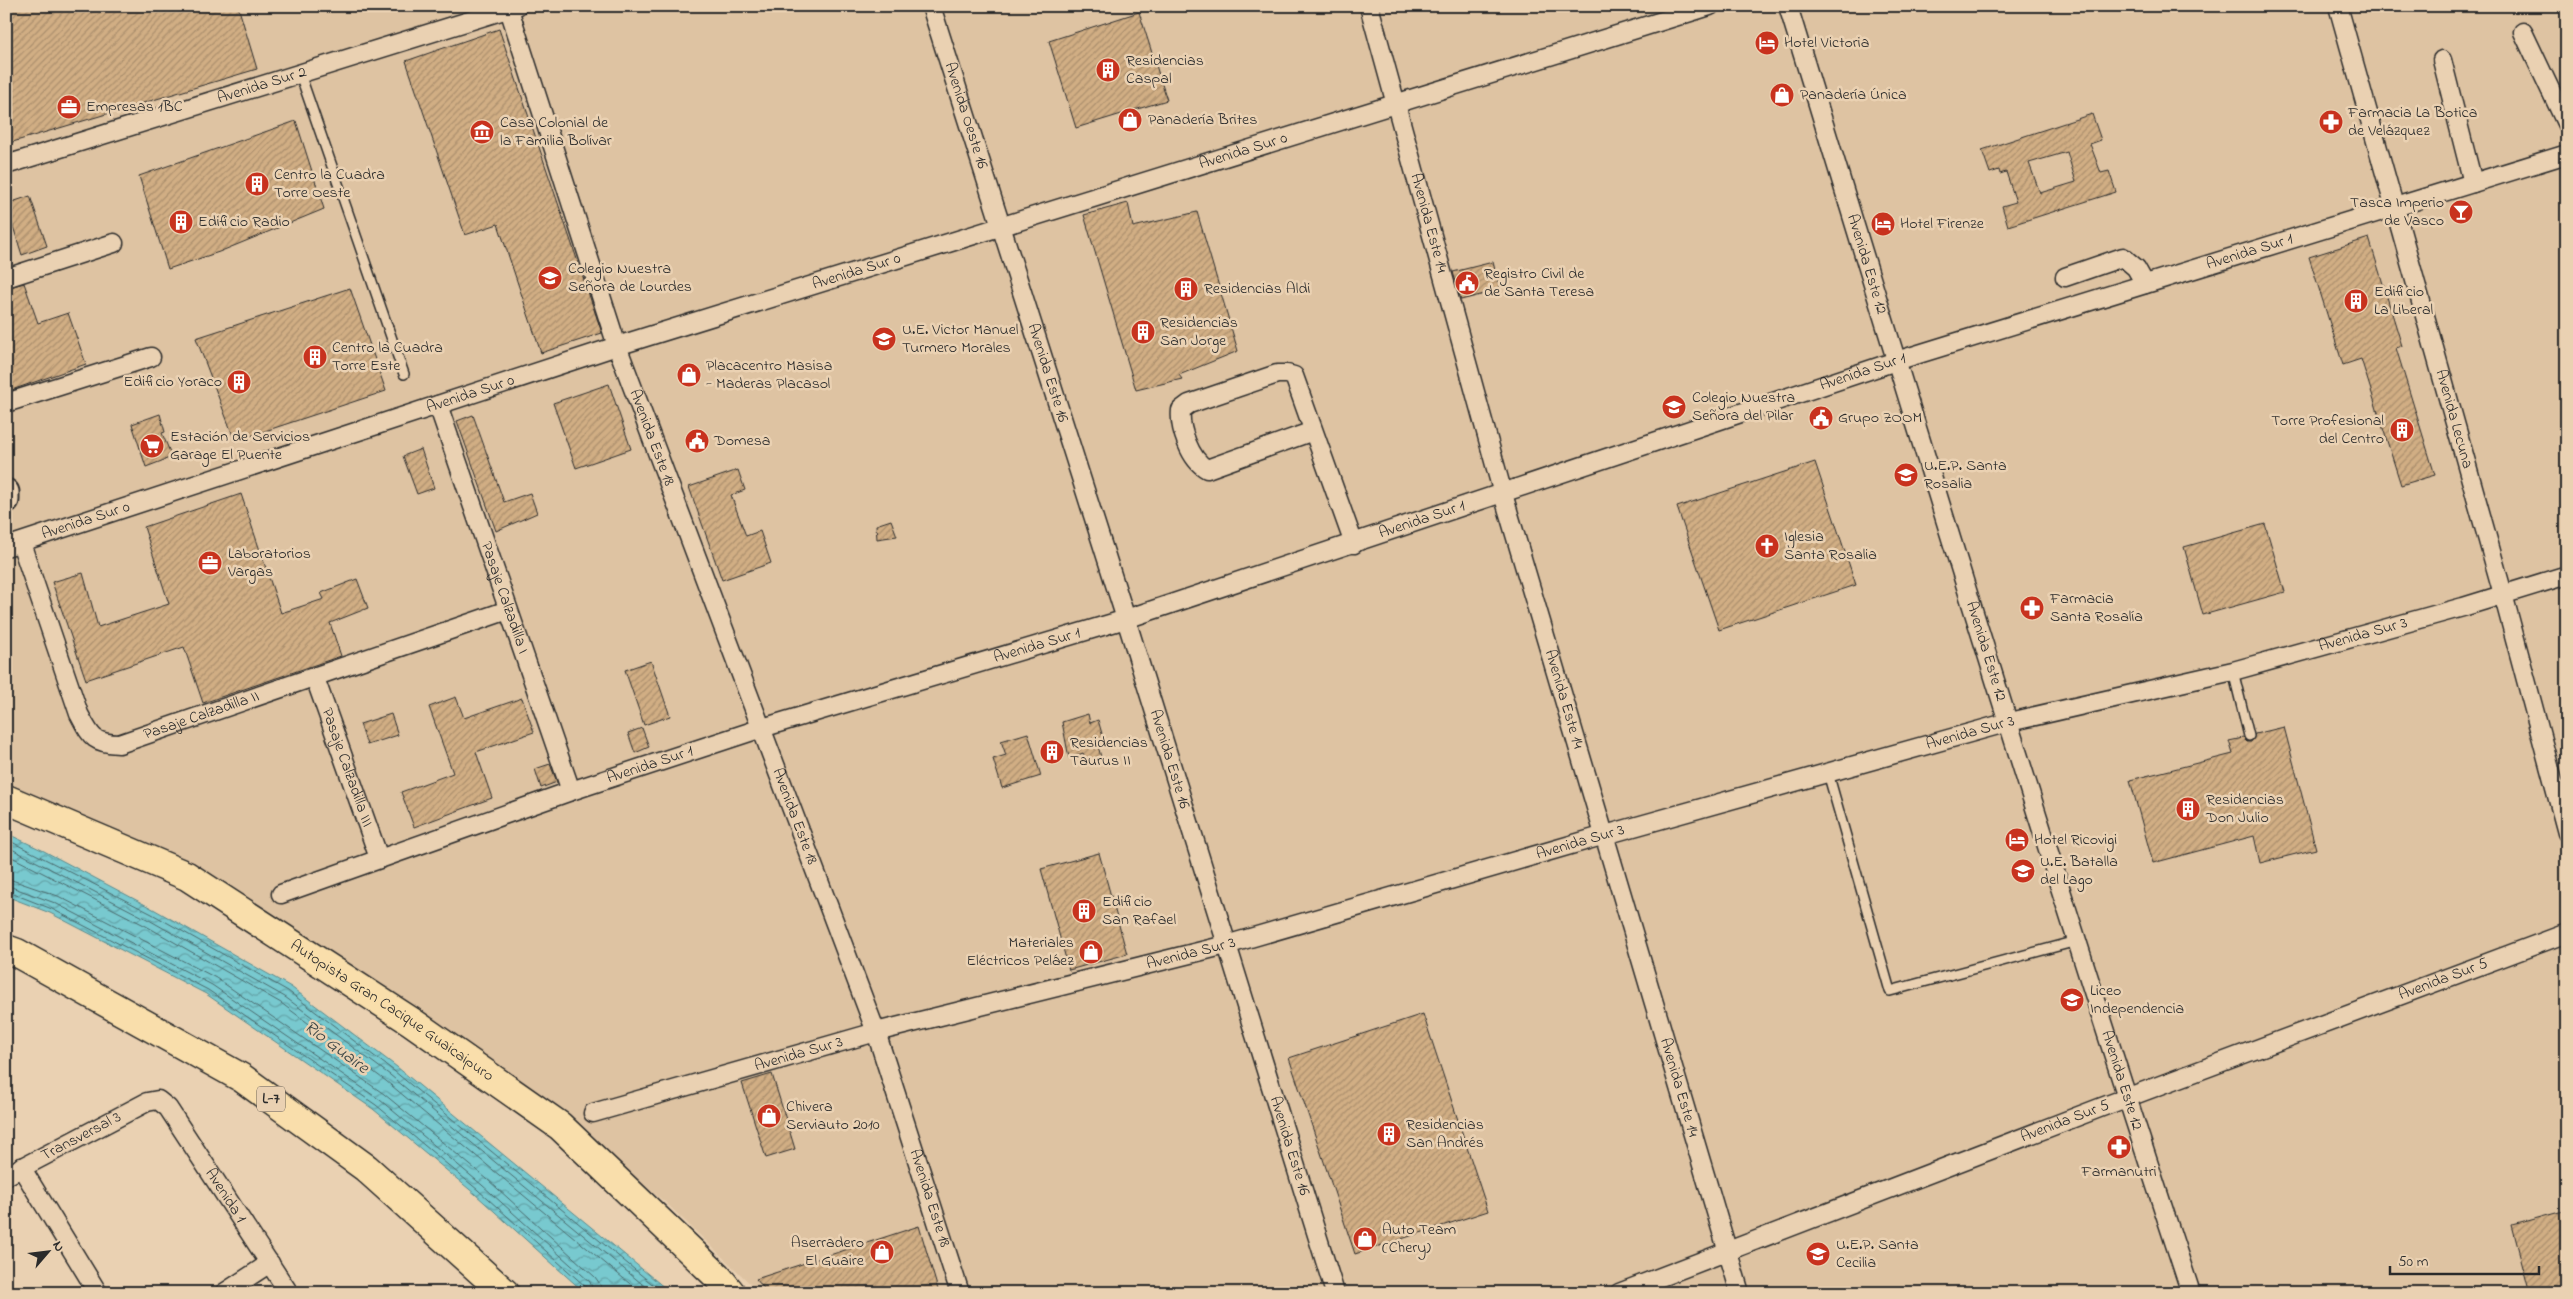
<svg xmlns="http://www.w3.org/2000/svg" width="2573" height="1299" font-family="'Indie Flower',sans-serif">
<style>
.built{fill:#dec3a2}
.water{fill:url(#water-waves);stroke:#598a8d}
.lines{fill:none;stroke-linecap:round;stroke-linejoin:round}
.shore{stroke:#4a6a6d;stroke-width:1}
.building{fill:url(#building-hatch);stroke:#2b2b2b;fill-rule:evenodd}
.service-casing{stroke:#2b2b2b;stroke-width:12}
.minor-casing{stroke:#2b2b2b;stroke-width:21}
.secondary-casing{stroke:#2b2b2b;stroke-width:29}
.motorway-casing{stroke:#2b2b2b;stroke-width:31}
.service{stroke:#ead1b2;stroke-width:9}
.minor{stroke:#ead1b2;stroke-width:18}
.secondary{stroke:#ead1b2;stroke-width:25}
.motorway{stroke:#f9deab;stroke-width:28}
.labels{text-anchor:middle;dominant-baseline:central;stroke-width:5;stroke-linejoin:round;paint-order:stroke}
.shield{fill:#ead1b2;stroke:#645d54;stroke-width:1}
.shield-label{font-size:15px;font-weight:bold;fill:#2b2b2b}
.poi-label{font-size:16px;fill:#2b2b2b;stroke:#ead1b2;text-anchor:start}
.street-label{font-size:16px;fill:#2b2b2b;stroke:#ead1b2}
.water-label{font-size:18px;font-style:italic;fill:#374344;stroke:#ead1b2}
</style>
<defs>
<pattern id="water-waves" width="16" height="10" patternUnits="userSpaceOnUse" patternTransform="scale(1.25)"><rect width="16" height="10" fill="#78c9cf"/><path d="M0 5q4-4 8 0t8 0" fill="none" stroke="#63a3a8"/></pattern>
<pattern id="building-hatch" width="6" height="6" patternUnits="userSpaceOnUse" patternTransform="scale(1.25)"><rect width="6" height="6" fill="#d1ae84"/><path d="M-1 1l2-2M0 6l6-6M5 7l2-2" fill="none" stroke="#aa8e6c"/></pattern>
</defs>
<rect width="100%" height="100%" fill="#ead1b2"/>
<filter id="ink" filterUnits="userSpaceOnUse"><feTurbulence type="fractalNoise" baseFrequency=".02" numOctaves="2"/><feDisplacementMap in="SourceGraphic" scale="10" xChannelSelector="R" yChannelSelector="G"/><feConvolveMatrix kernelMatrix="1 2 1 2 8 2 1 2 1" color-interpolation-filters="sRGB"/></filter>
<g filter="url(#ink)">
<path class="built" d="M6,6H2567V1293H760L665,1202L505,1079L6,786Z"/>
<path class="water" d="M6,833L44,851L155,910L291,987L397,1067L671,1293H585L475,1194L373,1109L206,994L50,913L6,896Z"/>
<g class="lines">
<g class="shore">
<path d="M6,839L152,914L288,991L394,1071L663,1293"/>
<path d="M6,846L149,920L285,997L390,1075L653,1293"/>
<path d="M6,854L146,926L281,1003L386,1081L641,1293"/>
<path d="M6,878L58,896L216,978L384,1094L487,1179L595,1277L600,1284L602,1293"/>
<path d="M6,885L55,903L212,985L380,1100L482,1185L590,1282L594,1293"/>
<path d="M6,891L52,909L208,990L376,1105L478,1190L586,1287L588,1293"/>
</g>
</g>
<g class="building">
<path d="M6,6H238L257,69L6,144Z"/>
<path d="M1139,12L1167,100L1076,128L1049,41Z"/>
<path d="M499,29L602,333L541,353L498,224L465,235L406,61Z"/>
<path d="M2092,114L2101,140L2090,144L2101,173L2109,171L2116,192L2008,226L2002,206L2016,202L2006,172L2000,174L1999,170L1990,173L1982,150ZM2067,152L2076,182L2040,193L2029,163Z"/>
<path d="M296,121L324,209L219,252L168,269L139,176Z"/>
<path d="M30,196L47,246L22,255L6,204Z"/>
<path d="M1128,203L1133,227L1197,212L1238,351L1179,375L1182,379L1136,390L1084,215Z"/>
<path d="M2369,238L2402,346L2396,348L2435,475L2401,485L2361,359L2343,365L2309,257Z"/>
<path d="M1493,262L1500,290L1461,300L1453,272Z"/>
<path d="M24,283L38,323L68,313L86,364L6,392V288Z"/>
<path d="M350,288L386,391L235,441L196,338Z"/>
<path d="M609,384L631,449L576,468L553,403Z"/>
<path d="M160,414L165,432L162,433L172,457L146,467L132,424Z"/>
<path d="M473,415L504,502L530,493L537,513L496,531L457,421Z"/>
<path d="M421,449L434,488L417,494L403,456Z"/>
<path d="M1815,462L1856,585L1719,630L1677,507Z"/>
<path d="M738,470L745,490L731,495L746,536L760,531L771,563L722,580L689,487Z"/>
<path d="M241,494L281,613L324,599L321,593L357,579L368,608L330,623L341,656L203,703L184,647L86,680L52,582L83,573L98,627L169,604L144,527Z"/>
<path d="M891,520L897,536L877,539L876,525Z"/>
<path d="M2265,524L2285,592L2203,615L2184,547Z"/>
<path d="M651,661L670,716L644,725L625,670Z"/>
<path d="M456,697L464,718L522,698L534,732L476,752L492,798L414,827L401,792L453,773L429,707Z"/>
<path d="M391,714L398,735L367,745L360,724Z"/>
<path d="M1088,714L1090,723L1098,720L1105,744L1098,746L1101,757L1086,762L1083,753L1069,758L1062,722Z"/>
<path d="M2284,727L2316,849L2260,863L2254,836L2153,863L2130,780L2233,754L2229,741L2243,738L2247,742H2251L2255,734Z"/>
<path d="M642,728L649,747L635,753L628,733Z"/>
<path d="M1028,733L1041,776L1002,788L993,759L1006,755L1001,741Z"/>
<path d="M550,764L557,782L541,788L535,769Z"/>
<path d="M1099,853L1127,954L1069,970L1041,869Z"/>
<path d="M1423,1014L1488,1211L1355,1254L1289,1058Z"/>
<path d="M772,1074L795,1149L766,1158L742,1083Z"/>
<path d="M2567,1210V1293H2530L2512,1225Z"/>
<path d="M919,1226L939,1293H768L756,1279Z"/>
</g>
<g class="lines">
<defs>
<g id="service">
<path d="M300,74L404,374"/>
<path d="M2233,671L2249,736"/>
<path d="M1828,773L1890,991L2077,941"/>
</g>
<g id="minor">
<path id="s1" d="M508,6L617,346L876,1032L960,1293"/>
<path id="s2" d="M931,6L1126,619L1335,1293"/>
<path id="s3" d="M1369,6L1503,494L1740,1293"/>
<path id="s4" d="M1788,6C1919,436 2050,866 2191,1293"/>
<path id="s5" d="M2338,6L2503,594L2567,833"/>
<path d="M2523,32L2567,125"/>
<path d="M2442,60L2473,183"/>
<path id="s6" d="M6,165L517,6"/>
<path d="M2065,277L2123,257L2136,268L2145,284"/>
<path d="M6,278L114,243"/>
<path d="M6,403L151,357"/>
<path id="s7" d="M438,405L571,791"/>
<path d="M1313,431L1207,469C1190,460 1179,428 1181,410L1189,404L1277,374H1287L1294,376L1354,544"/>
<path id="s8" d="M21,543L79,714C91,736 92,743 119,744L508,610"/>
<path id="s9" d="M6,547L617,346L1710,6"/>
<path id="s10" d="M315,678L379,858"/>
<path id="s11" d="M281,894L571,791L762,728L1126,619L1896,361L2567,154"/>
<path id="s12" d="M593,1113L876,1032L1226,945L1605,835L2009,722L2233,671L2463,607L2567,575"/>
<path d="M21,1167L98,1293"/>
<path id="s13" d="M6,1176L147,1102L158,1100L168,1108L289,1293"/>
<path d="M224,1293L270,1263"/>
<path id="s14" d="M1619,1293L2102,1107L2567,933"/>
</g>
<path id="secondary" d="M6,492V500"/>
<g id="motorway">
<path id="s15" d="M6,799L187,876L412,1022L560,1126L717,1276L731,1293"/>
<path d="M6,949L17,953L242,1078L366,1168L505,1293"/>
</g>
</defs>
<use href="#service" class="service-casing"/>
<use href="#minor" class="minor-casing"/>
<use href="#secondary" class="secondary-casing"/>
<use href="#motorway" class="motorway-casing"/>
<use href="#service" class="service"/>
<use href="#minor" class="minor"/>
<use href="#secondary" class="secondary"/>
<use href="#motorway" class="motorway"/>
</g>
</g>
<defs>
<symbol id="hotel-disc" viewBox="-11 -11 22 22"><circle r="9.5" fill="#c8321e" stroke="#ead1b2"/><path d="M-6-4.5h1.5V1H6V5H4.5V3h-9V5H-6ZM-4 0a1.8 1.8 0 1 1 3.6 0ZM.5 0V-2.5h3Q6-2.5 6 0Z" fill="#fff"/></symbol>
<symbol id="building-disc" viewBox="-11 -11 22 22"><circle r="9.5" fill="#c8321e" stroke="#ead1b2"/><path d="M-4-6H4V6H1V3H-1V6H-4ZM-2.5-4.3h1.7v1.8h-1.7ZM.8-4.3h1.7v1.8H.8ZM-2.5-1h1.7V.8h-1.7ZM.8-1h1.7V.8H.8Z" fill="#fff"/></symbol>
<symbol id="shop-disc" viewBox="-11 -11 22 22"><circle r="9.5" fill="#c8321e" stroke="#ead1b2"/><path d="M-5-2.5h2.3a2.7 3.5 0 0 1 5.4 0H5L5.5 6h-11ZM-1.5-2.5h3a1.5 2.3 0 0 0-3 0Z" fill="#fff"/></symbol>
<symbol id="office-disc" viewBox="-11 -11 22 22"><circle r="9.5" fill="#c8321e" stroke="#ead1b2"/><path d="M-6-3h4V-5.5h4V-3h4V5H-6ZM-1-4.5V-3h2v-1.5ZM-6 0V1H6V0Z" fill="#fff"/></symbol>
<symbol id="pharmacy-disc" viewBox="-11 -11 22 22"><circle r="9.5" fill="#c8321e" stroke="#ead1b2"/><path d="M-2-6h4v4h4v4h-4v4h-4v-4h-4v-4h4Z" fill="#fff"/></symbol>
<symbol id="museum-disc" viewBox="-11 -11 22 22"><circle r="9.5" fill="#c8321e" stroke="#ead1b2"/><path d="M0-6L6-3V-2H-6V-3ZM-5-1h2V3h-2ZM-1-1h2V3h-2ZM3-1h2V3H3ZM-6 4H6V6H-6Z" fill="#fff"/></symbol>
<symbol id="bar-disc" viewBox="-11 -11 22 22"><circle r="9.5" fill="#c8321e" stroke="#ead1b2"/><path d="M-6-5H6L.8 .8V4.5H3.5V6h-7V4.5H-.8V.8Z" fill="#fff"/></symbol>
<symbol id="school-disc" viewBox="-11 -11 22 22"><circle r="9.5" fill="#c8321e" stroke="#ead1b2"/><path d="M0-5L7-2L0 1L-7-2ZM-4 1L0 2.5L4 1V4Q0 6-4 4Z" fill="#fff"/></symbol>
<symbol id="civic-disc" viewBox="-11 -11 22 22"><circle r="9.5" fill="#c8321e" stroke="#ead1b2"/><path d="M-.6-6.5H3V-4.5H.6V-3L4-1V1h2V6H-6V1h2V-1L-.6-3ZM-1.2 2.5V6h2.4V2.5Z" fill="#fff"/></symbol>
<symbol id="supermarket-disc" viewBox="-11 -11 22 22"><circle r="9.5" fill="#c8321e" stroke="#ead1b2"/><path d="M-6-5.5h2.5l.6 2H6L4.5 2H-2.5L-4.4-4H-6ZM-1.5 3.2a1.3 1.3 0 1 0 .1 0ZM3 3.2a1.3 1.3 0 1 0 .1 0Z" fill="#fff"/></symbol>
<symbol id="church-disc" viewBox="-11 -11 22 22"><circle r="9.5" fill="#c8321e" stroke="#ead1b2"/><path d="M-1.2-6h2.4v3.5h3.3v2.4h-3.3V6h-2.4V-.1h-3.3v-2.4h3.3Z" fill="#fff"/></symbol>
</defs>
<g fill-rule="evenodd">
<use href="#hotel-disc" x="1753" y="29" width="28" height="28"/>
<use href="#building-disc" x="1094" y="56" width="28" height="28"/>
<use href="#shop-disc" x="1768" y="81" width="28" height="28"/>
<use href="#office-disc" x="55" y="93" width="28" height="28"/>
<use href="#shop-disc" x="1116" y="106" width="28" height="28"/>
<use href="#pharmacy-disc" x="2317" y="108" width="28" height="28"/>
<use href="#museum-disc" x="468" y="118" width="28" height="28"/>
<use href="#building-disc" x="243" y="170" width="28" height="28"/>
<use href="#bar-disc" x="2447" y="198" width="28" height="28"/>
<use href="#building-disc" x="167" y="208" width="28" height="28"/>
<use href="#hotel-disc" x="1869" y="210" width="28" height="28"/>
<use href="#school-disc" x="536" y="264" width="28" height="28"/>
<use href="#civic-disc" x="1453" y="269" width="28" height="28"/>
<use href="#building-disc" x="1172" y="275" width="28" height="28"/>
<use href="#building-disc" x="2342" y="287" width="28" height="28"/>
<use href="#building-disc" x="1129" y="318" width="28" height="28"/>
<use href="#school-disc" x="870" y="325" width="28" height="28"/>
<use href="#building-disc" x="301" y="343" width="28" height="28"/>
<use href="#shop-disc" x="675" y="361" width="28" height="28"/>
<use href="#building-disc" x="225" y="368" width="28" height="28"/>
<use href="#school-disc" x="1660" y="393" width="28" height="28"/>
<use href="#civic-disc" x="1807" y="404" width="28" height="28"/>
<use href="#building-disc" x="2388" y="416" width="28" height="28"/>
<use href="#civic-disc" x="683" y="427" width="28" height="28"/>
<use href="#supermarket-disc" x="138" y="432" width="28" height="28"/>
<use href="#school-disc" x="1892" y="461" width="28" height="28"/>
<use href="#church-disc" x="1753" y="532" width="28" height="28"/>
<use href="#office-disc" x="196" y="549" width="28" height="28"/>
<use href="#pharmacy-disc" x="2018" y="594" width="28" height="28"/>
<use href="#building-disc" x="1038" y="738" width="28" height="28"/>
<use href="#building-disc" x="2174" y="795" width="28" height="28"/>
<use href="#hotel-disc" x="2003" y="826" width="28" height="28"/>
<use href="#school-disc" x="2009" y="857" width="28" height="28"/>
<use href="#building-disc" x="1070" y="897" width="28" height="28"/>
<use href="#shop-disc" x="1077" y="938" width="28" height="28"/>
<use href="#school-disc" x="2058" y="986" width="28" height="28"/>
<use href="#shop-disc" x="755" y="1102" width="28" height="28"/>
<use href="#building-disc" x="1375" y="1120" width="28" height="28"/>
<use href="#pharmacy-disc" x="2105" y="1133" width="28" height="28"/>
<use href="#shop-disc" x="1351" y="1225" width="28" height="28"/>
<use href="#shop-disc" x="868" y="1238" width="28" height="28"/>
<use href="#school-disc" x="1804" y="1240" width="28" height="28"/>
</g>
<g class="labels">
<rect class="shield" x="257" y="1086.5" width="28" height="25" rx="4"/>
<g class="shield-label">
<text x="271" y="1099">L-7</text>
</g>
<g class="poi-label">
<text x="1784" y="43">Hotel Victoria</text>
<text x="1126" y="61">Residencias<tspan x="1126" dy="18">Caspal</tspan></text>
<text x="1800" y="95">Panadería Única</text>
<text x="86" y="107">Empresas 1BC</text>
<text x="2348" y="113">Farmacia La Botica<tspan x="2348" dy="18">de Velázquez</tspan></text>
<text x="1148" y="120">Panadería Brites</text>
<text x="500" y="123">Casa Colonial de<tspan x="500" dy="18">la Familia Bolívar</tspan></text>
<text x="274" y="175">Centro la Cuadra<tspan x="274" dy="18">Torre Oeste</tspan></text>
<text x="2444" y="203" text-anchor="end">Tasca Imperio<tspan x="2444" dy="18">de Vasco</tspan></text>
<text x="198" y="222">Edificio Radio</text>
<text x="1900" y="224">Hotel Firenze</text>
<text x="568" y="269">Colegio Nuestra<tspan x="568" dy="18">Señora de Lourdes</tspan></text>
<text x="1484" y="274">Registro Civil de<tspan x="1484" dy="18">de Santa Teresa</tspan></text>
<text x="1204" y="289">Residencias Aldi</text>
<text x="2374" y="292">Edificio<tspan x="2374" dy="18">La Liberal</tspan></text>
<text x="1160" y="323">Residencias<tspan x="1160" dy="18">San Jorge</tspan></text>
<text x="902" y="330">U.E. Victor Manuel<tspan x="902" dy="18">Turmero Morales</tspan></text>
<text x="332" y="348">Centro la Cuadra<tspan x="332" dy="18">Torre Este</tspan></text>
<text x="706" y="366">Placacentro Masisa<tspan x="706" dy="18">- Maderas Placasol</tspan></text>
<text x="222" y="382" text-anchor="end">Edificio Yoraco</text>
<text x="1692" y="398">Colegio Nuestra<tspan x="1692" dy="18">Señora del Pilar</tspan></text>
<text x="1838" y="418">Grupo ZOOM</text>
<text x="2384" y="421" text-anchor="end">Torre Profesional<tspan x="2384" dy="18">del Centro</tspan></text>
<text x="170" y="437">Estación de Servicios<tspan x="170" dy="18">Garage El Puente</tspan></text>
<text x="714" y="441">Domesa</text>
<text x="1924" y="466">U.E.P. Santa<tspan x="1924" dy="18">Rosalia</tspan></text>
<text x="1784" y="537">Iglesia<tspan x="1784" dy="18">Santa Rosalia</tspan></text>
<text x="228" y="554">Laboratorios<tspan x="228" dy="18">Vargas</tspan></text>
<text x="2050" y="599">Farmacia<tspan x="2050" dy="18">Santa Rosalía</tspan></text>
<text x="1070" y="743">Residencias<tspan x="1070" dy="18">Taurus II</tspan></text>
<text x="2206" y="800">Residencias<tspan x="2206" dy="18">Don Julio</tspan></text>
<text x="2034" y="840">Hotel Ricovigi</text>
<text x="2040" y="862">U.E. Batalla<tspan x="2040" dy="18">del Lago</tspan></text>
<text x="1102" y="902">Edificio<tspan x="1102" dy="18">San Rafael</tspan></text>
<text x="1074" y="943" text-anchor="end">Materiales<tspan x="1074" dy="18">Eléctricos Peláez</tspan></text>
<text x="2090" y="991">Liceo<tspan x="2090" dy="18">Independencia</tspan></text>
<text x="786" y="1107">Chivera<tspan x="786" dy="18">Serviauto 2010</tspan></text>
<text x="1406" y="1125">Residencias<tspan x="1406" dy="18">San Andrés</tspan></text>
<text x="2119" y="1172" text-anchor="middle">Farmanutri</text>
<text x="1382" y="1230">Auto Team<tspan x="1382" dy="18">(Chery)</tspan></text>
<text x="864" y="1243" text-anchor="end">Aserradero<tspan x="864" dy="18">El Guaire</tspan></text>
<text x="1836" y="1245">U.E.P. Santa<tspan x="1836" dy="18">Cecilia</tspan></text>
</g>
<g class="street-label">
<text stroke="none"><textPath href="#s6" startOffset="268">Avenida Sur 2</textPath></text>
<text stroke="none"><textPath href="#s2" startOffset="115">Avenida Oeste 16</textPath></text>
<text stroke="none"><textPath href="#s9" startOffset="1299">Avenida Sur 0</textPath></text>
<text stroke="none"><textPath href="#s3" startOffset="225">Avenida Este 14</textPath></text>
<text stroke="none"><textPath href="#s11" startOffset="2071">Avenida Sur 1</textPath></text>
<text stroke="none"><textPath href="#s4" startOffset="270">Avenida Este 12</textPath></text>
<text stroke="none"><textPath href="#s9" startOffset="894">Avenida Sur 0</textPath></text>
<text stroke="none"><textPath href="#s2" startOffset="385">Avenida Este 16</textPath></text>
<text stroke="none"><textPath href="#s11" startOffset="1666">Avenida Sur 1</textPath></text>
<text stroke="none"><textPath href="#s9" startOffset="489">Avenida Sur 0</textPath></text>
<text stroke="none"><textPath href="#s5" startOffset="429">Avenida Lecuna</textPath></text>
<text stroke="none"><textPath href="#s1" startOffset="455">Avenida Este 18</textPath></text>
<text stroke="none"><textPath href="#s9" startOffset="84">Avenida Sur 0</textPath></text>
<text stroke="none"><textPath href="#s11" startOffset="1201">Avenida Sur 1</textPath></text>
<text stroke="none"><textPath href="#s7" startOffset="204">Pasaje Calzadilla I</textPath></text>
<text stroke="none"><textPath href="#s12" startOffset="1834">Avenida Sur 3</textPath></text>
<text stroke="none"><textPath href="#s11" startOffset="796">Avenida Sur 1</textPath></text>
<text stroke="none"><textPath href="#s4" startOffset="675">Avenida Este 12</textPath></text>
<text stroke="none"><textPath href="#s3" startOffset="720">Avenida Este 14</textPath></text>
<text stroke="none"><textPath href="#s8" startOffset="322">Pasaje Calzadilla II</textPath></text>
<text stroke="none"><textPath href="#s12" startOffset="1429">Avenida Sur 3</textPath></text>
<text stroke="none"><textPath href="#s2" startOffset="790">Avenida Este 16</textPath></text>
<text stroke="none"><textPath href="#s11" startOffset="391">Avenida Sur 1</textPath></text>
<text stroke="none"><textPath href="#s10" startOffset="95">Pasaje Calzadilla III</textPath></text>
<text stroke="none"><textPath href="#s1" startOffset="860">Avenida Este 18</textPath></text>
<text stroke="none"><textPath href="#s12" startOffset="1024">Avenida Sur 3</textPath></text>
<text stroke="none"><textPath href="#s12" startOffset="619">Avenida Sur 3</textPath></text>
<text stroke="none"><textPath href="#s14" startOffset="882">Avenida Sur 5</textPath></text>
<text stroke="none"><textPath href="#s15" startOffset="442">Autopista Gran Cacique Guaicaipuro</textPath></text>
<text stroke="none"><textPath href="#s12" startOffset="214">Avenida Sur 3</textPath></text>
<text stroke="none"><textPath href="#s4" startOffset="1125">Avenida Este 12</textPath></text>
<text stroke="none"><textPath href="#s3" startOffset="1125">Avenida Este 14</textPath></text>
<text stroke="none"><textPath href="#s14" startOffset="478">Avenida Sur 5</textPath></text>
<text stroke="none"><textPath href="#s13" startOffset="85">Transversal 3</textPath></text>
<text stroke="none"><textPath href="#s2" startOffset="1195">Avenida Este 16</textPath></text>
<text stroke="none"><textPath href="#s13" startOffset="288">Avenida 1</textPath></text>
<text stroke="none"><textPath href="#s1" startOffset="1265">Avenida Este 18</textPath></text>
</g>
<g class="water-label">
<text transform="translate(336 1048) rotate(37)">Río Guaire</text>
</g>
</g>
<rect width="2573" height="1299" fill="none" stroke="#ead1b2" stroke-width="25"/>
<rect x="12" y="12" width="2548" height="1274" fill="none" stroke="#2b2b2b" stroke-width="2" filter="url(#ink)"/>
<g transform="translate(48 1252) rotate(62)" stroke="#ead1b2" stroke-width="4" paint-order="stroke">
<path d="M0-4L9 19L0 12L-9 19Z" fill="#2b2b2b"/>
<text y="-8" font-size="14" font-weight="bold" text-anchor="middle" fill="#2b2b2b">N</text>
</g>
<path d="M2390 1266v8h149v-8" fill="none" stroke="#2b2b2b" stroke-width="2.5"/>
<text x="2398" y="1266" font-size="15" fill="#2b2b2b" stroke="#ead1b2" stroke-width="4" paint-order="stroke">50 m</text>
</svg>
